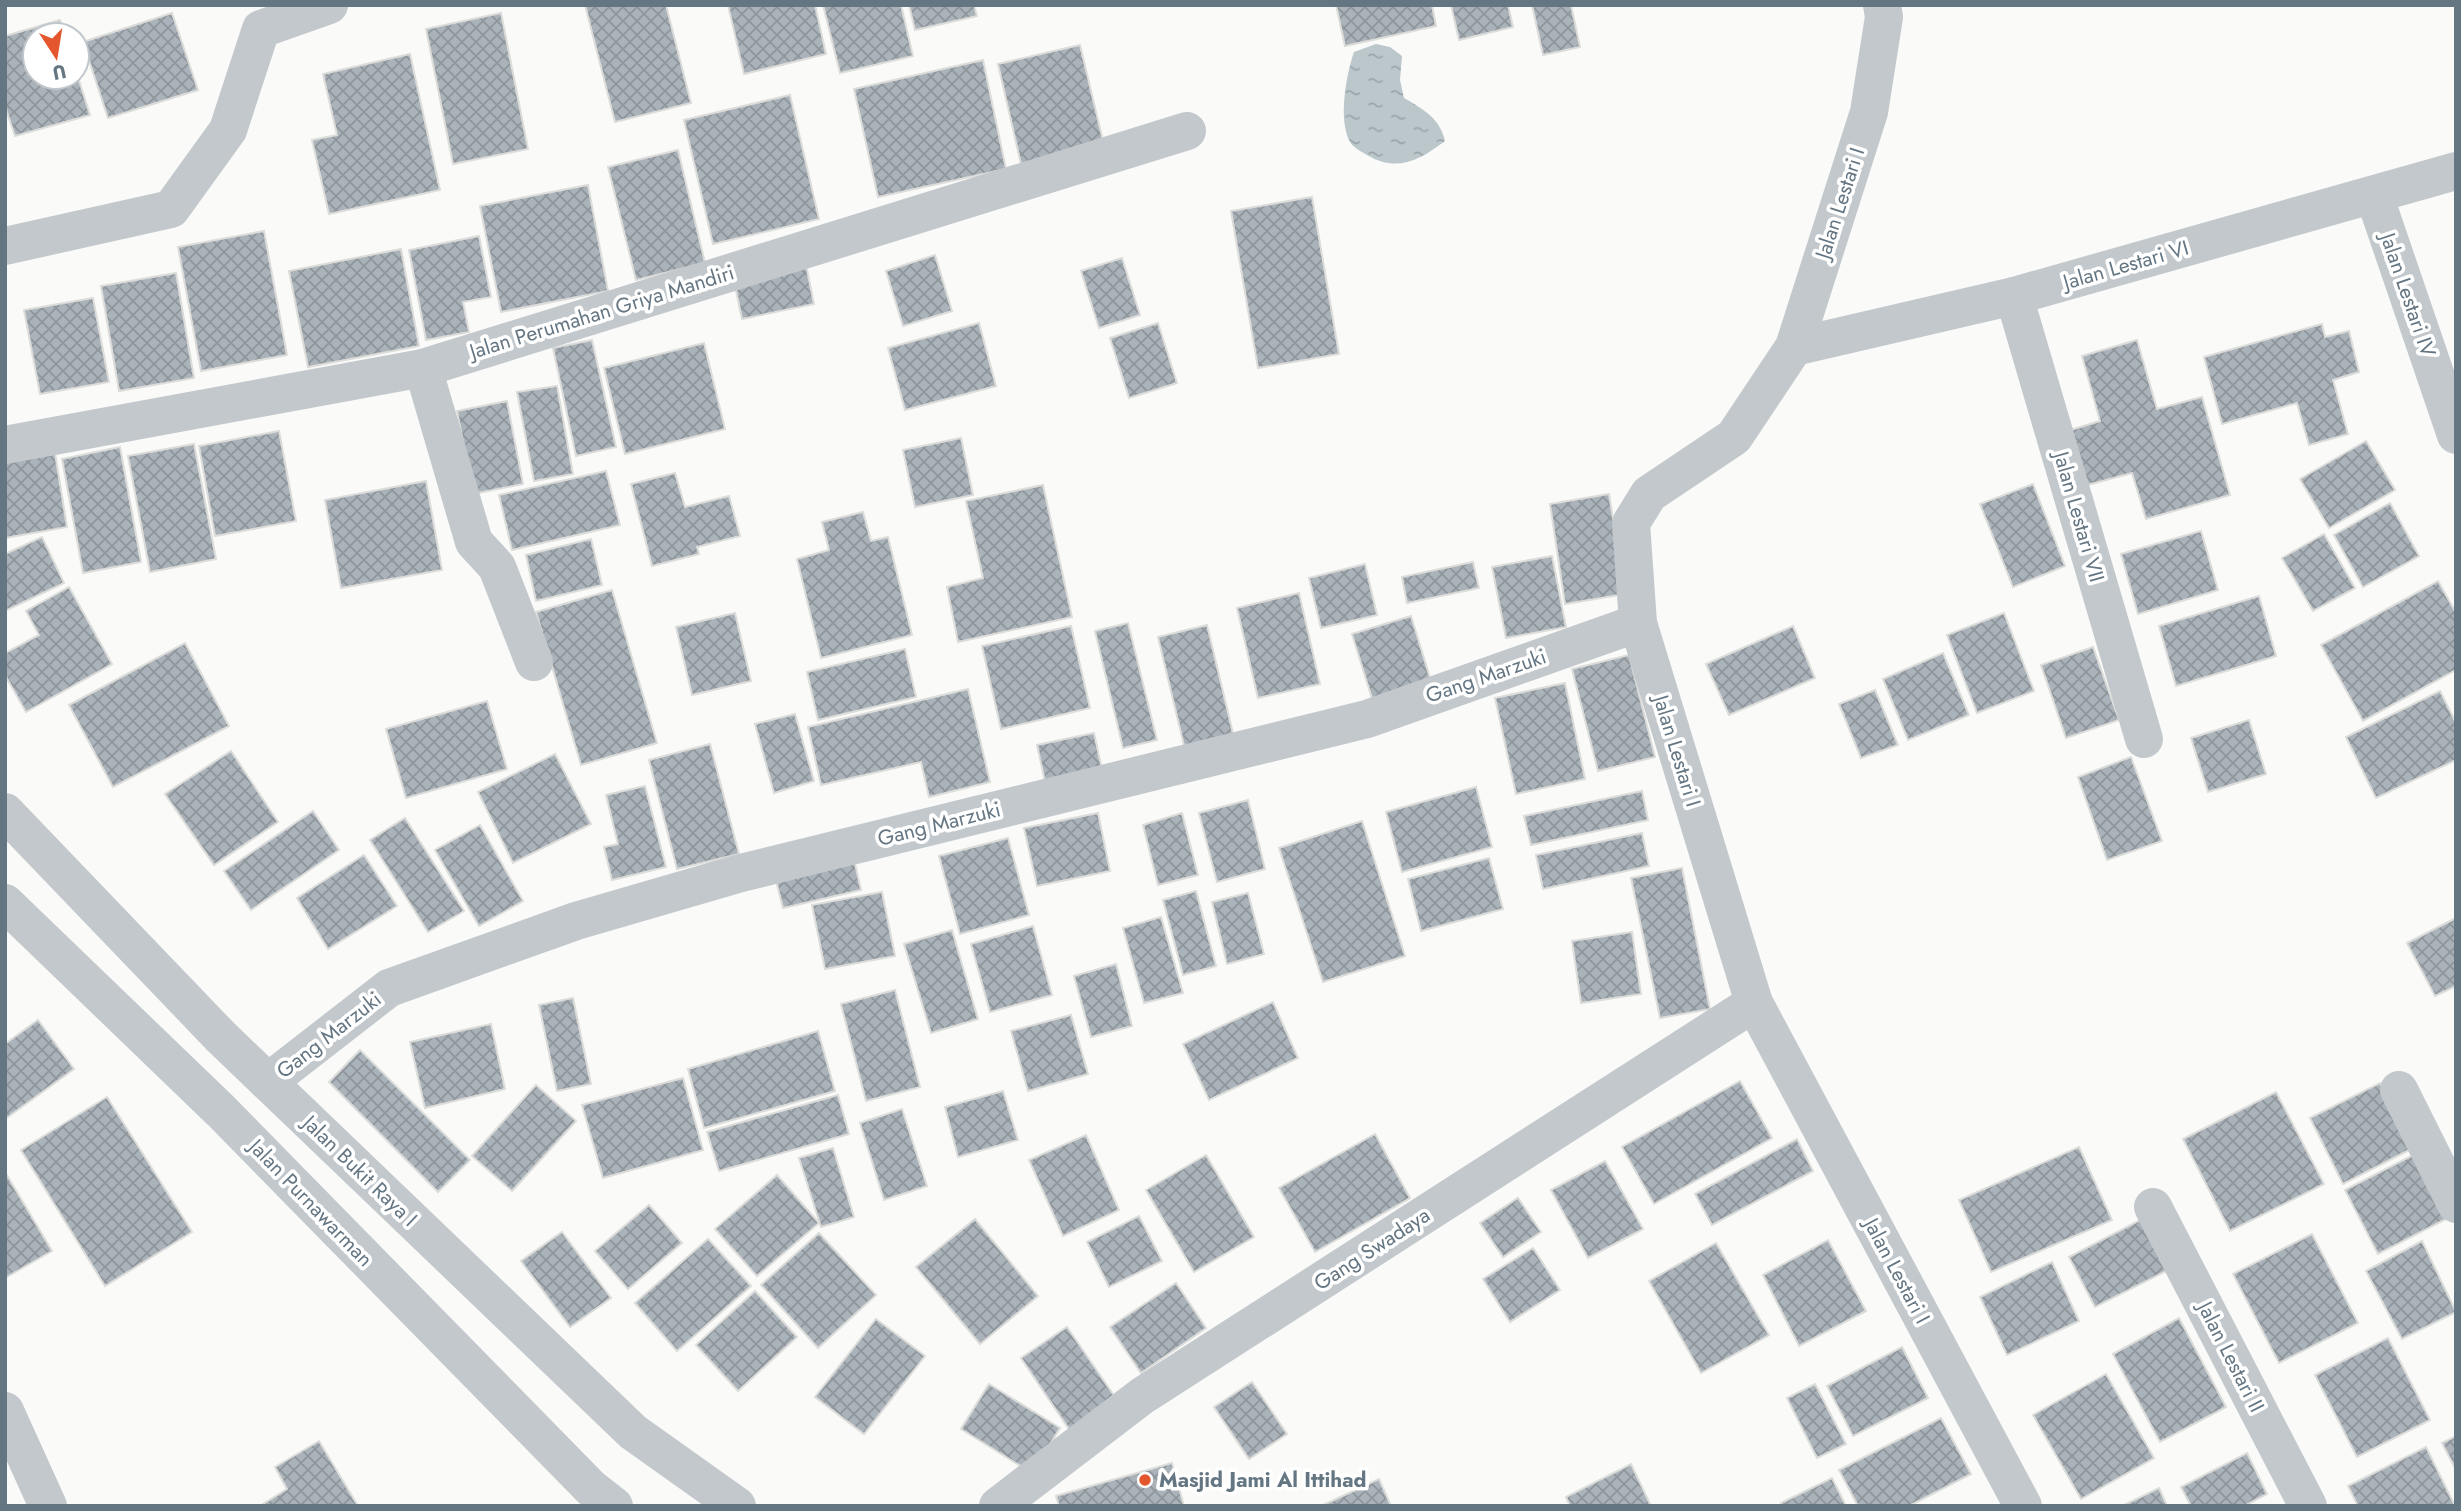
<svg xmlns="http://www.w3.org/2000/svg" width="2461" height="1511" font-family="Jost,sans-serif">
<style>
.water{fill:url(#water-ripples)}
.building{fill:url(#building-cross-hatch);stroke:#dcdcda;stroke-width:2}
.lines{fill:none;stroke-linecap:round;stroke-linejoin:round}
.minor{stroke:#c3c8cc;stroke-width:38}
.tertiary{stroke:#c3c8cc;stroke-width:38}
.poi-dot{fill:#e4572e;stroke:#fff;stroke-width:2.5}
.labels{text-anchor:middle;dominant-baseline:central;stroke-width:7;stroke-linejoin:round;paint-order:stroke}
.street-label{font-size:21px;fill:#657683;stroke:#fff}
.poi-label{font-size:21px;font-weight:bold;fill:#657683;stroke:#fff;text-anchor:start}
</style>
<defs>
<pattern id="water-ripples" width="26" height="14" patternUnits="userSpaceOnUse" patternTransform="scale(1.75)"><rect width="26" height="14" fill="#bbc7cb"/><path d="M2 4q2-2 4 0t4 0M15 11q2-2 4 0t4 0" fill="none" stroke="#9ca6aa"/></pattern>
<pattern id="building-cross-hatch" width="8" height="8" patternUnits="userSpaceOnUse" patternTransform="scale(1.75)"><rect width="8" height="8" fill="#aab3b9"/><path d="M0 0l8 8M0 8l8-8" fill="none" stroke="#8e969c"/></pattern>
</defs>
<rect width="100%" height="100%" fill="#fafaf8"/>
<path class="water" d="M1376,44L1390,47L1402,56L1400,80L1404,98C1423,109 1440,118 1445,141C1420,160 1397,173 1367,155C1362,152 1354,148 1350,142C1338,120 1346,75 1354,52Z"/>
<g class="building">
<path d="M585,5H666L691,103L615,122Z"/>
<path d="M728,5H815L826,54L744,74Z"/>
<path d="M823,5H901L913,56L840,73Z"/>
<path d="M909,5H974L977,16L915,30Z"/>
<path d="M1336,5H1432L1436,26L1345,46Z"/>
<path d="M1451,5H1508L1513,27L1459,40Z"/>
<path d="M1532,5H1571L1580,47L1543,55Z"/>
<path d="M172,13L198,90L108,118L83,42Z"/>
<path d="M501,13L528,149L453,164L426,29Z"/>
<path d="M60,20L65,35H35V77H77V74L90,115L15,136L5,106V36Z"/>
<path d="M1080,45L1104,145L1021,164L998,64Z"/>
<path d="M410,54L440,190L329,214L312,140L337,135L323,74Z"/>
<path d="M983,60L1006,169L878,197L854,89Z"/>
<path d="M790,95L819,219L713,244L684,120Z"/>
<path d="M678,150L705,263L636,280L608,167Z"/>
<path d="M588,185L608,291L501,312L480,206Z"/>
<path d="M1312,197L1339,354L1258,368L1231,211Z"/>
<path d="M264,231L287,355L201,371L178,247Z"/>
<path d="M479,236L491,297L463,302L469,332L426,340L409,250Z"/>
<path d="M401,249L419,346L308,367L289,271Z"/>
<path d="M935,255L952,311L903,326L886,271Z"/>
<path d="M1122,258L1140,315L1099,328L1081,271Z"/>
<path d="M805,260L814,304L742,319L733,276Z"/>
<path d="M176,273L194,378L119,391L101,286Z"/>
<path d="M93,298L109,382L40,394L24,310Z"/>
<path d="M979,323L996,386L905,410L888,348Z"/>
<path d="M1158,323L1177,383L1129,398L1110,338Z"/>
<path d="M2322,324L2325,337L2349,331L2359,372L2333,380L2348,434L2309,445L2297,403L2222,424L2204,357Z"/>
<path d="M592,340L616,447L576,456L553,348Z"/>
<path d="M2137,340L2157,409L2202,397L2230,495L2146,519L2132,473L2080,487L2064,432L2100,421L2082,356Z"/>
<path d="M704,343L725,429L625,454L604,368Z"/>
<path d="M557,386L573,474L534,481L517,392Z"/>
<path d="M507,401L523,484L473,494L457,411Z"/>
<path d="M279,431L296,521L215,536L199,446Z"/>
<path d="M961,438L973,495L915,507L903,450Z"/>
<path d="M2366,441L2395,490L2329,528L2300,479Z"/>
<path d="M194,444L216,559L150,572L128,456Z"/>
<path d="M54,447L67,527L5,538V456Z"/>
<path d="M120,447L141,562L83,573L62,459Z"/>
<path d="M606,471L620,525L512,550L499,495Z"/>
<path d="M675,473L685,507L729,496L740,536L697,547L699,554L652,566L631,484Z"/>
<path d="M426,481L442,570L341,588L325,500Z"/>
<path d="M2033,484L2065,566L2013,587L1980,504Z"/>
<path d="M1043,485L1072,617L958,642L947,587L983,578L966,501Z"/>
<path d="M1609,494L1625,594L1565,604L1550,504Z"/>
<path d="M2390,503L2419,556L2363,587L2334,535Z"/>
<path d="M863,512L871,541L888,537L912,635L821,658L797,559L829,550L822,522Z"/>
<path d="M2201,531L2218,590L2138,614L2121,554Z"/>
<path d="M2324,534L2355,588L2313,611L2282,558Z"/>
<path d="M42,537L64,583L5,611V554Z"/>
<path d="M591,539L602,585L536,601L526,555Z"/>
<path d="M1552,556L1566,627L1506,638L1492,567Z"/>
<path d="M1473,562L1479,588L1407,603L1402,577Z"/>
<path d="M1365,564L1377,615L1321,628L1309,578Z"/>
<path d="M2438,581L2456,613V670L2363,721L2321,645Z"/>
<path d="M69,587L112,664L26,712L5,675V653L39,635L26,611Z"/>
<path d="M612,590L657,743L581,765L536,612Z"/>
<path d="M1299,593L1320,684L1258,698L1237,608Z"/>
<path d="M2259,596L2276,656L2176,686L2159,626Z"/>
<path d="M735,613L751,681L692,695L676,627Z"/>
<path d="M2004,613L2034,691L1977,713L1947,635Z"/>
<path d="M1411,616L1434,691L1375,708L1352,634Z"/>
<path d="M1128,623L1157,740L1123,748L1095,631Z"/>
<path d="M1207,625L1236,746L1187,758L1158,637Z"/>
<path d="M1071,626L1090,708L1001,729L982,646Z"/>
<path d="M1793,626L1815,678L1729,715L1706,664Z"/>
<path d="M185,643L229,726L113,787L69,705Z"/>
<path d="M2093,647L2119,720L2066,738L2041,665Z"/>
<path d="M905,649L916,697L818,720L807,672Z"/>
<path d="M1943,653L1969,715L1908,740L1883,679Z"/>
<path d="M1629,655L1655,757L1598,771L1572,669Z"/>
<path d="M1565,683L1585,779L1516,794L1495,698Z"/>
<path d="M968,689L990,782L929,797L921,762L821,785L808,727Z"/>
<path d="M1875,690L1898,745L1861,758L1839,704Z"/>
<path d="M2440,691L2456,723V760L2376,798L2346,737Z"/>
<path d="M487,701L507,769L406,798L386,729Z"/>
<path d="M795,714L814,781L774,793L755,724Z"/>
<path d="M2249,720L2266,774L2208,792L2191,738Z"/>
<path d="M1094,733L1103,774L1046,786L1037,745Z"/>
<path d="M710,744L739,854L677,869L649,760Z"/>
<path d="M231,751L278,822L214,865L165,794Z"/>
<path d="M555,754L591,824L513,863L478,792Z"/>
<path d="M2131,757L2162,841L2107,860L2078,777Z"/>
<path d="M645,786L666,867L612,880L604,847L618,844L606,795Z"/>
<path d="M1476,787L1492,847L1402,872L1386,812Z"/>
<path d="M1642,791L1648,820L1531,845L1524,816Z"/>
<path d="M1248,800L1265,869L1217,882L1199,813Z"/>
<path d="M313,811L339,850L251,910L224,871Z"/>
<path d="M1098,813L1110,871L1037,886L1024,828Z"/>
<path d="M1182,813L1198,875L1158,885L1143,825Z"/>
<path d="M405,818L464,911L428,932L370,840Z"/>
<path d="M1362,821L1405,956L1323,982L1279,848Z"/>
<path d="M480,825L523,901L479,926L435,850Z"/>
<path d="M1642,833L1649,866L1543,889L1536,855Z"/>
<path d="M1008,838L1029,915L960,934L939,856Z"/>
<path d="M852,851L861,890L783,908L773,869Z"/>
<path d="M364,855L397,906L328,949L297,898Z"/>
<path d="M1489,858L1503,909L1421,931L1408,879Z"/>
<path d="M1682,868L1710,1009L1660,1018L1631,878Z"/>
<path d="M1196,891L1216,966L1183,975L1163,900Z"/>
<path d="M882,892L895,956L825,969L812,905Z"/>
<path d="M1248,893L1264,954L1227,964L1212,902Z"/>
<path d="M1161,917L1183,993L1144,1003L1123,928Z"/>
<path d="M2456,918V986L2435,996L2407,943Z"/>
<path d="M1033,926L1052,995L990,1012L971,944Z"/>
<path d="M952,930L978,1019L931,1033L904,944Z"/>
<path d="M1632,932L1641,994L1581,1003L1572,941Z"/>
<path d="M1116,964L1132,1026L1091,1037L1074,976Z"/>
<path d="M895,990L920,1087L866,1101L841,1004Z"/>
<path d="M573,998L591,1084L557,1091L539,1005Z"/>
<path d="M1273,1002L1298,1058L1209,1100L1183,1044Z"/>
<path d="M1071,1015L1088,1074L1028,1091L1011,1031Z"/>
<path d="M38,1020L74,1069L5,1119V1044Z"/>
<path d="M491,1024L505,1089L425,1108L410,1042Z"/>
<path d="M818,1031L835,1091L704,1128L688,1069Z"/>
<path d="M360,1050L470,1160L438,1192L329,1082Z"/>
<path d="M683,1078L703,1150L603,1178L582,1105Z"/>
<path d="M1740,1081L1772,1138L1654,1204L1622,1147Z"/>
<path d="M2380,1083L2413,1148L2343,1184L2310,1118Z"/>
<path d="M536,1085L576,1121L512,1191L472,1156Z"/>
<path d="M1003,1091L1018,1140L958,1157L945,1107Z"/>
<path d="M2276,1092L2324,1184L2230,1231L2183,1139Z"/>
<path d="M838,1095L849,1134L719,1171L707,1132Z"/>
<path d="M107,1097L192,1232L105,1286L21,1150Z"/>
<path d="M902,1109L927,1186L884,1200L860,1123Z"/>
<path d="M1375,1134L1410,1198L1315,1252L1279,1188Z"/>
<path d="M1086,1135L1119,1210L1063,1236L1029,1160Z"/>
<path d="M1797,1139L1813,1171L1712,1225L1695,1194Z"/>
<path d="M2079,1147L2112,1220L1991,1272L1959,1200Z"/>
<path d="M833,1148L854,1217L821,1227L799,1158Z"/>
<path d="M2415,1154L2448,1218L2378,1254L2345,1190Z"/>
<path d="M1206,1155L1254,1237L1194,1272L1146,1190Z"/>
<path d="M1605,1161L1643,1229L1588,1258L1551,1190Z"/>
<path d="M5,1172L52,1251L5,1278Z"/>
<path d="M777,1175L819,1223L757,1276L715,1229Z"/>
<path d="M1518,1198L1541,1232L1503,1257L1480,1223Z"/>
<path d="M649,1205L682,1243L628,1289L595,1251Z"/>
<path d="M1139,1216L1162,1261L1109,1287L1087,1242Z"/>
<path d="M2144,1218L2170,1269L2095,1307L2069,1257Z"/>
<path d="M975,1219L1038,1296L980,1344L916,1267Z"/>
<path d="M562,1232L611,1298L570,1327L521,1261Z"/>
<path d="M819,1233L876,1295L818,1348L761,1285Z"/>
<path d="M2312,1234L2358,1323L2279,1363L2233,1274Z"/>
<path d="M708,1239L751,1286L677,1351L635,1303Z"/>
<path d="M1828,1240L1866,1311L1799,1346L1763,1275Z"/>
<path d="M2422,1241L2456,1312L2402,1339L2366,1271Z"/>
<path d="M1716,1243L1769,1335L1701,1373L1649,1281Z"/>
<path d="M1533,1248L1560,1290L1510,1322L1483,1279Z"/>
<path d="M2052,1262L2079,1321L2007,1355L1980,1297Z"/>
<path d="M1176,1283L1206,1328L1141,1373L1110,1327Z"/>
<path d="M755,1291L797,1337L738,1391L696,1345Z"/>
<path d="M2179,1318L2226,1407L2160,1442L2113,1354Z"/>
<path d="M876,1319L925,1356L864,1434L815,1397Z"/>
<path d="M1067,1327L1117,1400L1071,1432L1021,1358Z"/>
<path d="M2388,1338L2430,1420L2357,1457L2315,1375Z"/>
<path d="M1902,1347L1928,1398L1853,1436L1827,1386Z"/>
<path d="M2106,1374L2154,1458L2081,1499L2033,1415Z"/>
<path d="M1252,1382L1287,1434L1249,1459L1214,1407Z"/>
<path d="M989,1384L1060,1428L1032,1473L961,1429Z"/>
<path d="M1815,1384L1846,1444L1817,1458L1787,1398Z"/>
<path d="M1941,1418L1971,1474L1909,1506H1858L1839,1470Z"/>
<path d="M2456,1436V1470L2442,1443Z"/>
<path d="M319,1441L358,1506H260L287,1489L275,1467Z"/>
<path d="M2426,1447L2455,1506H2358L2348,1486Z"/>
<path d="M2247,1453L2267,1494L2244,1506H2191L2181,1487Z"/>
<path d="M1172,1463L1184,1506H1059L1056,1496Z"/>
<path d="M1631,1464L1651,1506H1570L1566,1497Z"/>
<path d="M1832,1478L1846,1506H1783L1781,1503Z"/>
<path d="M1379,1479L1391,1506H1321Z"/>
<path d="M2159,1488L2167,1506H2122Z"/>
</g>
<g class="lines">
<g class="minor">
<path d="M1882,5L1884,17L1869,112L1794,347L1734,437L1649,494L1631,523L1638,623L1754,1003L2023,1506"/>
<path d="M2374,195L2456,435"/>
<path d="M5,246L171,209L228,130L261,29L329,5"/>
<path d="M2014,296L2144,739"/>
<path d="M1794,347L2014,296L2456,171"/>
<path d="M423,368L474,542L497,567L534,662"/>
<path d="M5,445L423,368L1187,131"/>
<path d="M5,812L221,1037L633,1432L737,1506"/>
<path d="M268,1082L389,988L576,921L741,873L1367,719L1638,623"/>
<path d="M2399,1090L2456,1204"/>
<path d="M2153,1207L2308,1506"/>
<path d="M5,1411L48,1506"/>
<path d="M998,1506L1142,1396L1754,1003"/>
</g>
<path class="tertiary" d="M5,903L221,1111L591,1488L614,1506"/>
</g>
<circle class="poi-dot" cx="1145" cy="1480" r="7"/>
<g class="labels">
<g class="street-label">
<text transform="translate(1840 203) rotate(-72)">Jalan Lestari I</text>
<text transform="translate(2126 265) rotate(-16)">Jalan Lestari VI</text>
<text transform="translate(2408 295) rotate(71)">Jalan Lestari IV</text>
<text transform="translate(602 312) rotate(-17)">Jalan Perumahan Griya Mandiri</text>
<text transform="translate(2079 517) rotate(74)">Jalan Lestari VII</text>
<text transform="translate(1486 676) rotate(-19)">Gang Marzuki</text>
<text transform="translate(1677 751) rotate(73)">Jalan Lestari I</text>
<text transform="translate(939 824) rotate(-14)">Gang Marzuki</text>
<text transform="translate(329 1035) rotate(-38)">Gang Marzuki</text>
<text transform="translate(360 1171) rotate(44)">Jalan Bukit Raya I</text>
<text transform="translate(311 1203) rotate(46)">Jalan Purnawarman</text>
<text transform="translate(1372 1249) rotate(-33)">Gang Swadaya</text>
<text transform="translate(1897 1271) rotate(62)">Jalan Lestari I</text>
<text transform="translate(2231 1357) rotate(63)">Jalan Lestari II</text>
</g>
<g class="poi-label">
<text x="1159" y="1480">Masjid Jami Al Ittihad</text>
</g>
</g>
<rect width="2461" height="1511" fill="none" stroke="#657683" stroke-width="14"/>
<g transform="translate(56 56) rotate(168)"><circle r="33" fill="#ffffff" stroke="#c1c8cd" stroke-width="2"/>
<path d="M0-5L12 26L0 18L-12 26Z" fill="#e4572e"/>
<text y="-10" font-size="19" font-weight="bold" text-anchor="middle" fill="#657683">U</text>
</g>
</svg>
